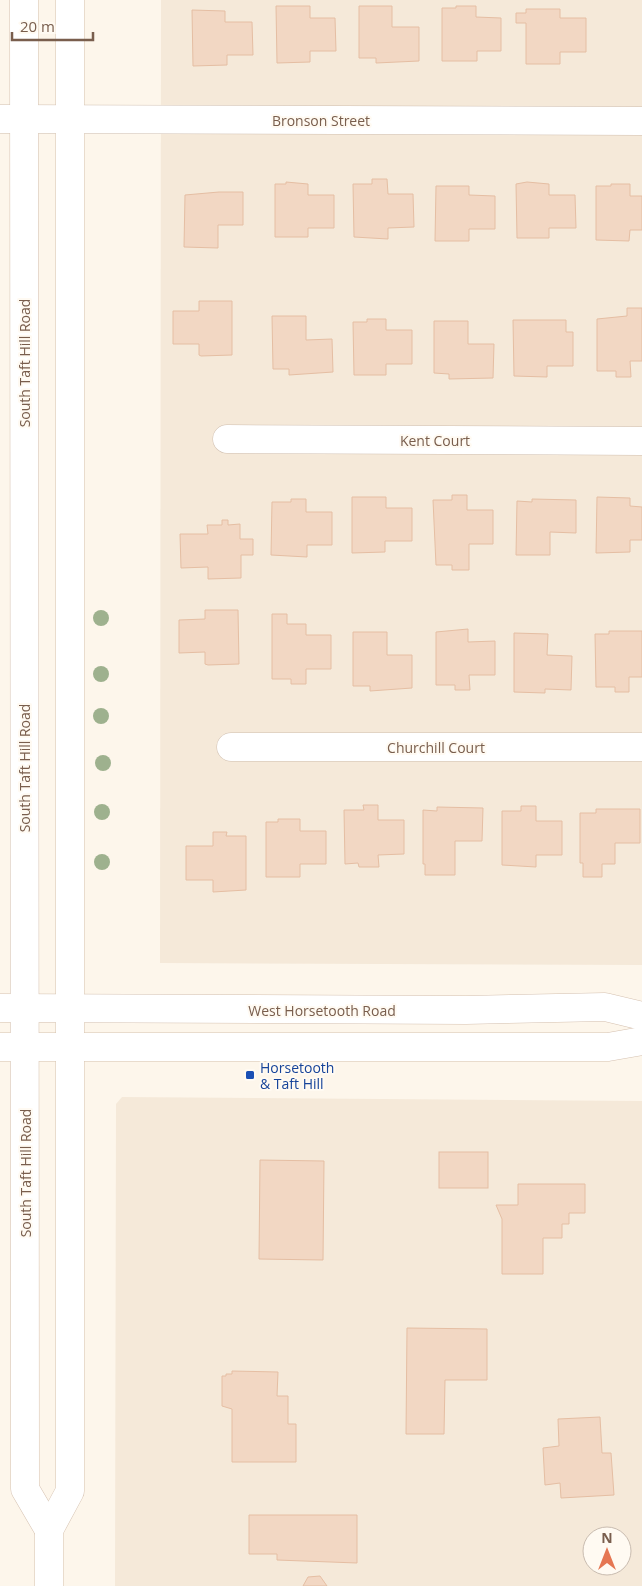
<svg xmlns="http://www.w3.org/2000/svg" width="642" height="1586" font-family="'Open Sans',sans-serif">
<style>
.residential{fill:#f5e9d9;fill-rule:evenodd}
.building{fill:#f2d7c3;stroke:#e5bea3}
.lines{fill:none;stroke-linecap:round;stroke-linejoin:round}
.street-casing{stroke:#d0bfb0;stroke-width:29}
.secondary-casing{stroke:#d5c1b0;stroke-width:29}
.street{stroke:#fff;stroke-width:28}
.secondary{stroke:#fff;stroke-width:28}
.tree{fill:#9eb18e}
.transit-dot{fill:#1a4fb4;stroke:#fffaf2;stroke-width:2}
.labels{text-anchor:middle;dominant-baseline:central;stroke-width:4;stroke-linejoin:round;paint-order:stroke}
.street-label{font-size:14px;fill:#795e4d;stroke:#fffaf2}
.transit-label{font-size:14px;fill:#164399;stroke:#fffaf2;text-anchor:start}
</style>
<rect width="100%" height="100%" fill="#fdf6eb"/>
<g class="residential">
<path d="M161,0H642V965L160,963Z"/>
<path d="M122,1097L642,1101V1586H115L116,1104ZM592,1536H622V1566H592Z"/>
</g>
<g class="building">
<path d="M276,6H310V18H335L336,51H310V62L277,63Z"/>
<path d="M359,6H392V27H419V61L376,63V58H359Z"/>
<path d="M456,6H476V17L501,18V51H477V61H442V8H456Z"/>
<path d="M526,9H560V18H586V52H560V64H526V23H516V13H526Z"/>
<path d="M192,10L225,11V22H252L253,55H227V65L193,66Z"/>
<path d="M372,179H387L388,194H413L414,227L388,228V239L354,237L353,184H372Z"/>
<path d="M286,182L308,184V195H334V228H308V237H275V184H286Z"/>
<path d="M527,182L549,184V195H575L576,228H549V238H517L516,184Z"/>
<path d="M611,184H630V196H642V230H630L629,241L596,240V186H611Z"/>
<path d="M436,186H469V195L495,196V229H469V241H435Z"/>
<path d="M219,192H243V225H218V248L184,247L185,195Z"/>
<path d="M199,301H232V355L201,356L199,355V344H173V311H199Z"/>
<path d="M627,308H642V361H630L631,377H616V371H597V319L627,316Z"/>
<path d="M272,316H306V340L332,339L333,372L289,375V369H273Z"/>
<path d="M367,319H386V330H412V364H386V375H354L353,322H367Z"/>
<path d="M513,320H566V332H573V366H547V377L514,376Z"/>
<path d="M434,321H468V344H494L493,378L449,379V374L434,373Z"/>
<path d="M452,495H467V510H493V544H469V570H452V565H436L433,500H452Z"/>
<path d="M352,497H386V508H412V541H385V552L352,553Z"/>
<path d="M597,497L630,498V506L642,507V540H630V552L596,553Z"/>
<path d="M291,499H306V512H332V545H307V557L271,555L272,502H291Z"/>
<path d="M532,499L576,500V533L550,532V555H516L517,501L532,502Z"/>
<path d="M222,520H228V525L240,524V539H253V555H241V578L208,579V567L181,568L180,534H208L207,525H222Z"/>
<path d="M205,610H238L239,664L208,665L205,664V652L179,653V620L205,619Z"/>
<path d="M272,614H287V624H306V635H331V669H306V684H291V679H272Z"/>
<path d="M468,629V642L495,641V675H469L470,690H455V685H436V632Z"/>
<path d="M609,631H642V677H629V692H615V687H596L595,634H609Z"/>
<path d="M353,632H387V655H412V688L370,691V686H353Z"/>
<path d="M514,633L548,634L547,655L572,656L571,690L545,689V693L514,692Z"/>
<path d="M363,805H378V820H404V854L378,855L379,867H359L358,863L345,864L344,810H364Z"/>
<path d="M521,806H536V821H562V855H536V867L502,865V811H521Z"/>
<path d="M437,807L483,808L482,841H455V875H425V864H423V810L437,811Z"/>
<path d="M596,809H640V843H615V864H602V877H583V863H580V813H596Z"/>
<path d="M278,819H300V831H326V864H300V877H266V822H278Z"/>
<path d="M213,832H227L226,836H246V890L213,892V880H186V846H213Z"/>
<rect x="439" y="1152" width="49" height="36"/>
<path d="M260,1160L324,1161L323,1260L259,1259Z"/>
<path d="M518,1184H585V1213H569V1224H562V1238H543V1274H502V1219L496,1205H518Z"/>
<path d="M407,1328L487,1329V1380H445L444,1434H406Z"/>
<path d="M232,1371L278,1372L277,1396H288V1424H296V1462H232V1409L222,1406V1376H226V1374H232Z"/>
<path d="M600,1417L602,1453H611L614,1495L561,1498L560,1483L545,1485L543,1448L559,1446L558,1419Z"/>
<path d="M249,1515H357V1563L277,1560V1554H249Z"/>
<path d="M320,1576L327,1586H303L308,1577Z"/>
</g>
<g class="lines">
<defs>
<g id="street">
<path d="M0,119L642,121"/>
<path d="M227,439L642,441"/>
<path d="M231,747H642"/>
</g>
<g id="secondary">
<path d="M24,0L25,1489L49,1530"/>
<path d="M0,1008L466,1010L605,1007L642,1016"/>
<path d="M0,1047H608L642,1041"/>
<path d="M49,1586V1530L70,1491V0"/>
</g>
</defs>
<use href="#street" class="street-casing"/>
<use href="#secondary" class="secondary-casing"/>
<use href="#street" class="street"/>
<use href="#secondary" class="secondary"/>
</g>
<g class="tree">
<circle cx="101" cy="618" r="8"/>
<circle cx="101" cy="674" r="8"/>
<circle cx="101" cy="716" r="8"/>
<circle cx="103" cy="763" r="8"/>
<circle cx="102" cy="812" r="8"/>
<circle cx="102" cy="862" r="8"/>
</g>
<rect class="transit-dot" x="245" y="1070" width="10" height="10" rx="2.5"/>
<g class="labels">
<g class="street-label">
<text x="321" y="120">Bronson Street</text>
<text transform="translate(24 363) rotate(-90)">South Taft Hill Road</text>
<text x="435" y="440">Kent Court</text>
<text x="436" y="747">Churchill Court</text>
<text transform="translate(24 768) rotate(-90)">South Taft Hill Road</text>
<text x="322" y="1010">West Horsetooth Road</text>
<text transform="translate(25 1173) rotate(-90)">South Taft Hill Road</text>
</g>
<g class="transit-label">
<text x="260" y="1067">Horsetooth<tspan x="260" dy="16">&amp; Taft Hill</tspan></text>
</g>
</g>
<g transform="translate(607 1551)"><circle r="24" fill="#fffaf2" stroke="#c9bcb0"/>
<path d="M0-4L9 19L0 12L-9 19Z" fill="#e57652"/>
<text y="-8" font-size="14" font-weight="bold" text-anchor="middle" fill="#795e4d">N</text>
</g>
<path d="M12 32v8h81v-8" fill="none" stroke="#795e4d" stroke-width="2.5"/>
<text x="20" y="32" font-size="15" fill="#795e4d" stroke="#fffaf2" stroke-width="4" paint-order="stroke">20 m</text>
</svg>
